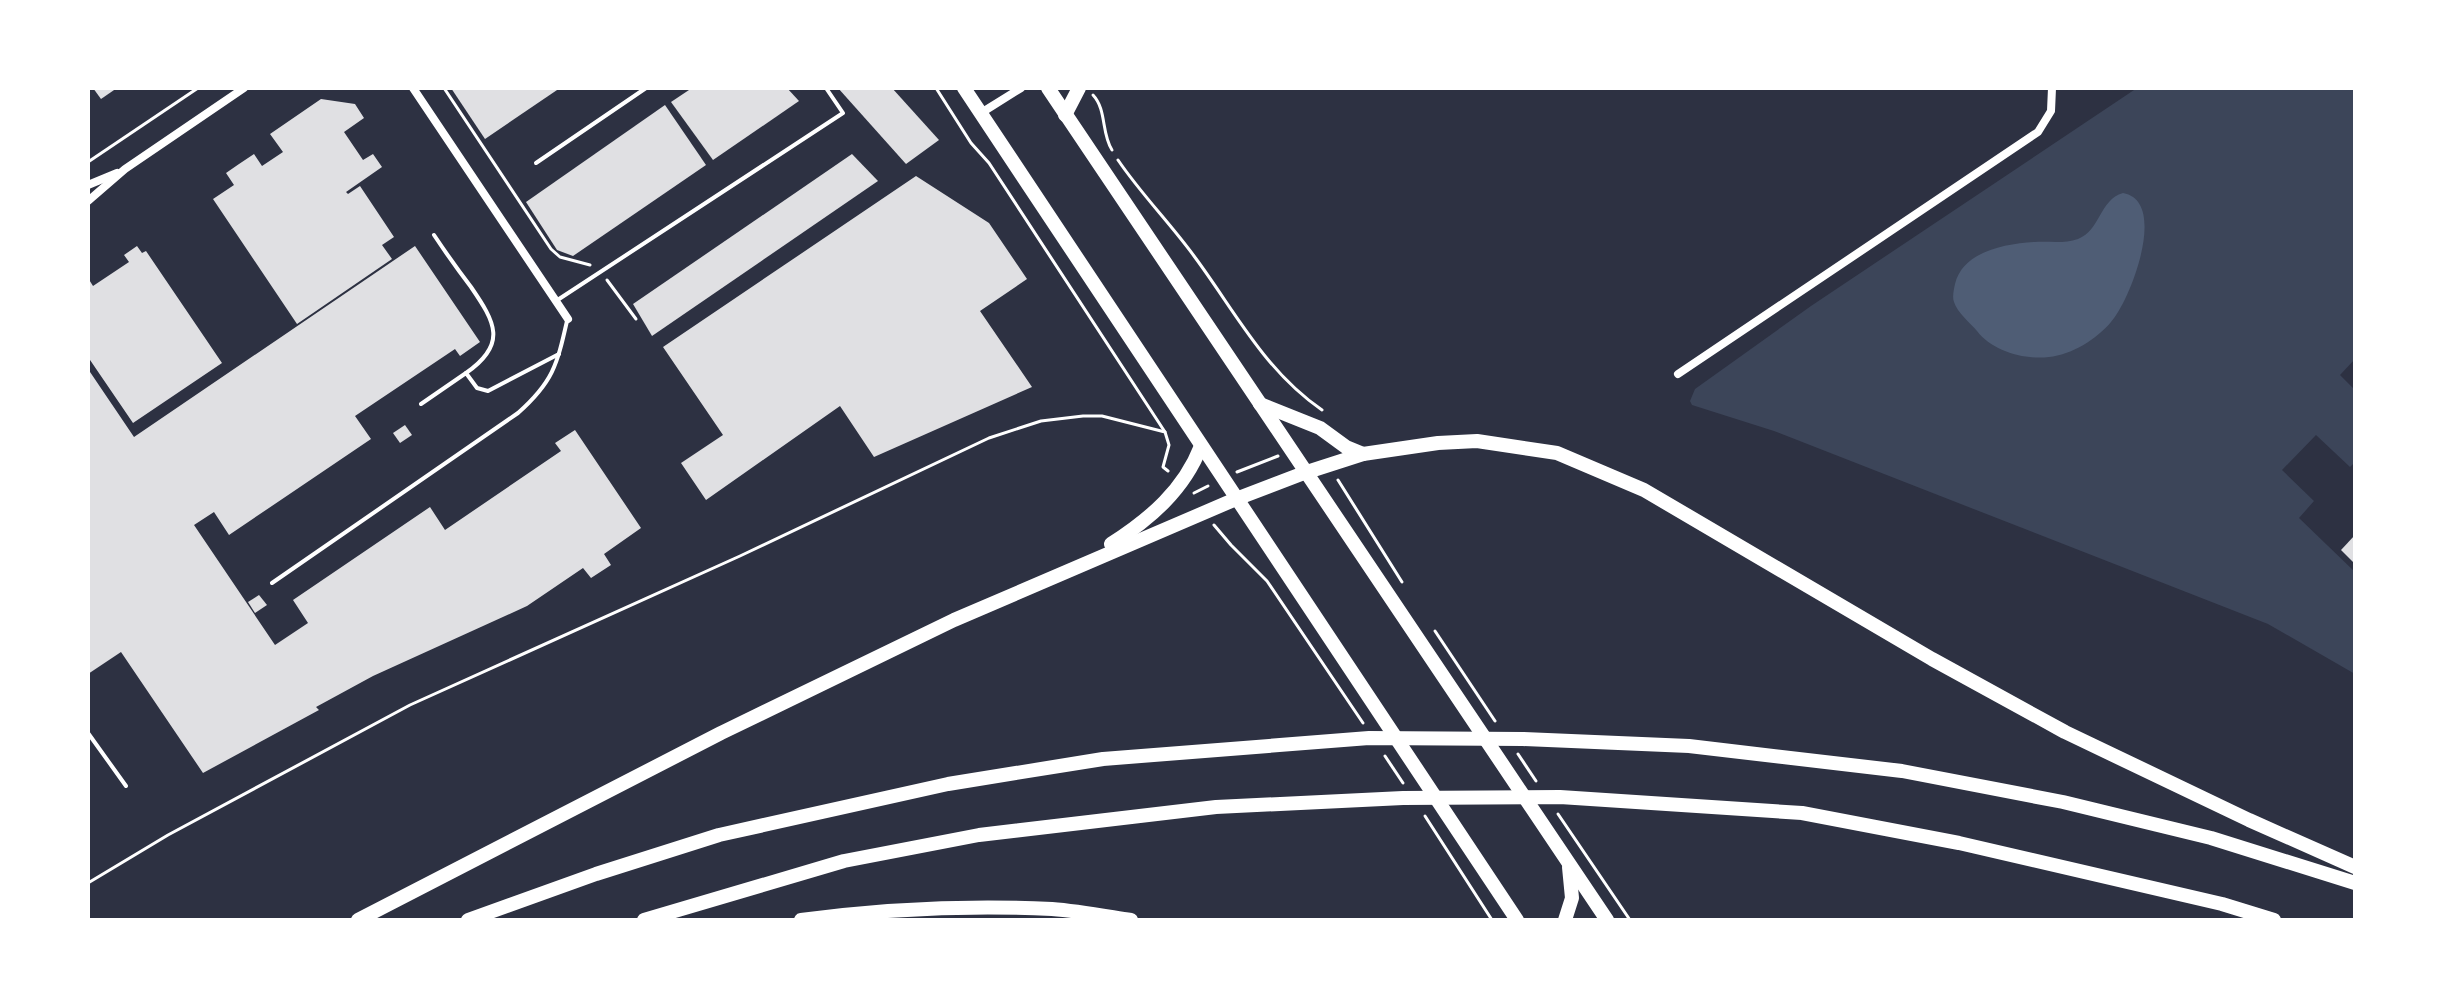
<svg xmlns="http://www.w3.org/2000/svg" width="2443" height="1008" font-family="'Sofia Sans Condensed',sans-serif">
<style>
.green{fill:#3c4559}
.water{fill:#4f5d75}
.building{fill:#e0e0e3}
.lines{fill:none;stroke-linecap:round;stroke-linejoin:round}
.path{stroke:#fff;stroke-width:3}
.service{stroke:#fff;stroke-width:4}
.minor{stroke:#fff;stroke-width:8}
.trunk{stroke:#fff;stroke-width:14}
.motorway{stroke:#fff;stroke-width:14}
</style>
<rect width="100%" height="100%" fill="#2d3142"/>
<path class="green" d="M2137,88H2355V359L2340,375L2355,390V462L2350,467L2316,435L2282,470L2314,501L2299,518L2355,572V674L2268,624L1774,431L1692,405L1690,401L1695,389L1811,306Z"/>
<path class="water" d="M2123,193C2169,201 2130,301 2111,322C2097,339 2071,355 2049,357C2024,360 1992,351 1977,331C1970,323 1957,312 1954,302C1952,297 1954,289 1955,284C1963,251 2005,244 2035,242C2049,241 2064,244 2078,239C2101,230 2099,200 2123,193Z"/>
<g class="building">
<path d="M93,88H117L101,99Z"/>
<path d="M451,88H560L485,139Z"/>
<path d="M692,88H787L799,101L713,160L671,102Z"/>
<path d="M838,88H892L939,140L906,164Z"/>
<path d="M321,99L355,104L364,118L344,132L363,160L373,154L382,167L346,192L348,194L360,186L394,237L382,245L392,259L297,324L213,199L234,185L226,173L239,164L254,154L262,166L283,152L270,134Z"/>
<path d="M665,105L706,165L573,256L557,250L526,202Z"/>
<path d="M852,154L878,181L652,336L633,304Z"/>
<path d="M916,176L989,223L1027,279L980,311L1032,387L874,457L840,406L706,500L681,463L723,435L663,347Z"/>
<path d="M137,246L142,253L146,251L222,363L133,423L88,357V278L93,286L129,262L124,255Z"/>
<path d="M415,246L480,342L460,356L455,349L355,416L371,439L229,535L214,512L194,525L275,645L308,623L293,600L430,507L445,530L561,451L555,443L575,430L641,528L604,554L611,565L591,578L583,568L527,606L373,676L316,707L319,710L203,773L121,652L88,674V369L134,437Z"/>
<path d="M405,425L412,435L400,443L393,433Z"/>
<path d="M2355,535V564L2341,550Z"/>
<path d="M259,595L267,605L255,613L248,602Z"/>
</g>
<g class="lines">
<g class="path">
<path d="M444,88L551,249L560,257L590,265"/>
<path d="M936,88L971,143L989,163L1165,432"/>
<path d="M1093,95C1107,110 1101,133 1112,150"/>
<path d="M1118,160C1141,194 1170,223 1194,256C1235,311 1264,370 1322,410"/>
<path d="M88,162L198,88"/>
<path d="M607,280L636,319"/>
<path d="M1237,472L1278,456"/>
<path d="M1338,480L1402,582"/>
<path d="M1194,493L1208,486"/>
<path d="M1214,525L1231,545L1267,581L1363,723"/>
<path d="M1435,631L1495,721"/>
<path d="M1518,754L1536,781"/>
<path d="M1385,756L1403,783"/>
<path d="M1558,814L1630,920"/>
<path d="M1425,816L1492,920"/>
<path d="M88,883L168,835L410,705L740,556L989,438L1041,421L1083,416H1102L1165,432L1169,445L1163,467L1168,471"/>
</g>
<g class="service">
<path d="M536,163L646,88"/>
<path d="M434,235C446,253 458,270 471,287C495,322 508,344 466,373"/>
<path d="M556,301L843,113L826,88"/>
<path d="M421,404L466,373L477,388L488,391L559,354"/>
<path d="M272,583L518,413C553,382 557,365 567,321"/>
<path d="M88,733L126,786"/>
</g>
<g class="minor">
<path d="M413,88L568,319"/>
<path d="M981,113L1021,88"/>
<path d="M88,185L117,173"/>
<path d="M88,201L125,169L244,88"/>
<path d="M1678,374L2038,132L2051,111L2052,88"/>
</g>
<g class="trunk">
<path d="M964,88L1517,920"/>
<path d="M1048,88L1607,920"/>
<path d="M1065,115L1079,88"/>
<path d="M1236,499L1304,473"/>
<path d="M1565,920L1572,898L1569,867"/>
</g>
<g class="motorway">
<path d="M1260,404L1320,428L1346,447L1363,454"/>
<path d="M1304,473L1363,454L1438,443L1477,441L1557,453L1644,490L1932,659L2065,732L2249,820L2355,867"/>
<path d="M1111,544C1150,519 1184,490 1201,446"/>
<path d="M358,920L721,733L954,620L1236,499"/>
<path d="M468,920L596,874L719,835L948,784L1103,759L1369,738L1523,739L1689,746L1902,771L2063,802L2211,838L2355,883"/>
<path d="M644,920L844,861L979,835L1216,807L1403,798L1560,797L1802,813L1959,843L2222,904L2274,920"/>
<path d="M801,920C884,909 968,905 1052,909C1078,911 1105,916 1131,920"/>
</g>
</g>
<rect width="2443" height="1008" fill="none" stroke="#ffffff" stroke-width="180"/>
</svg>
